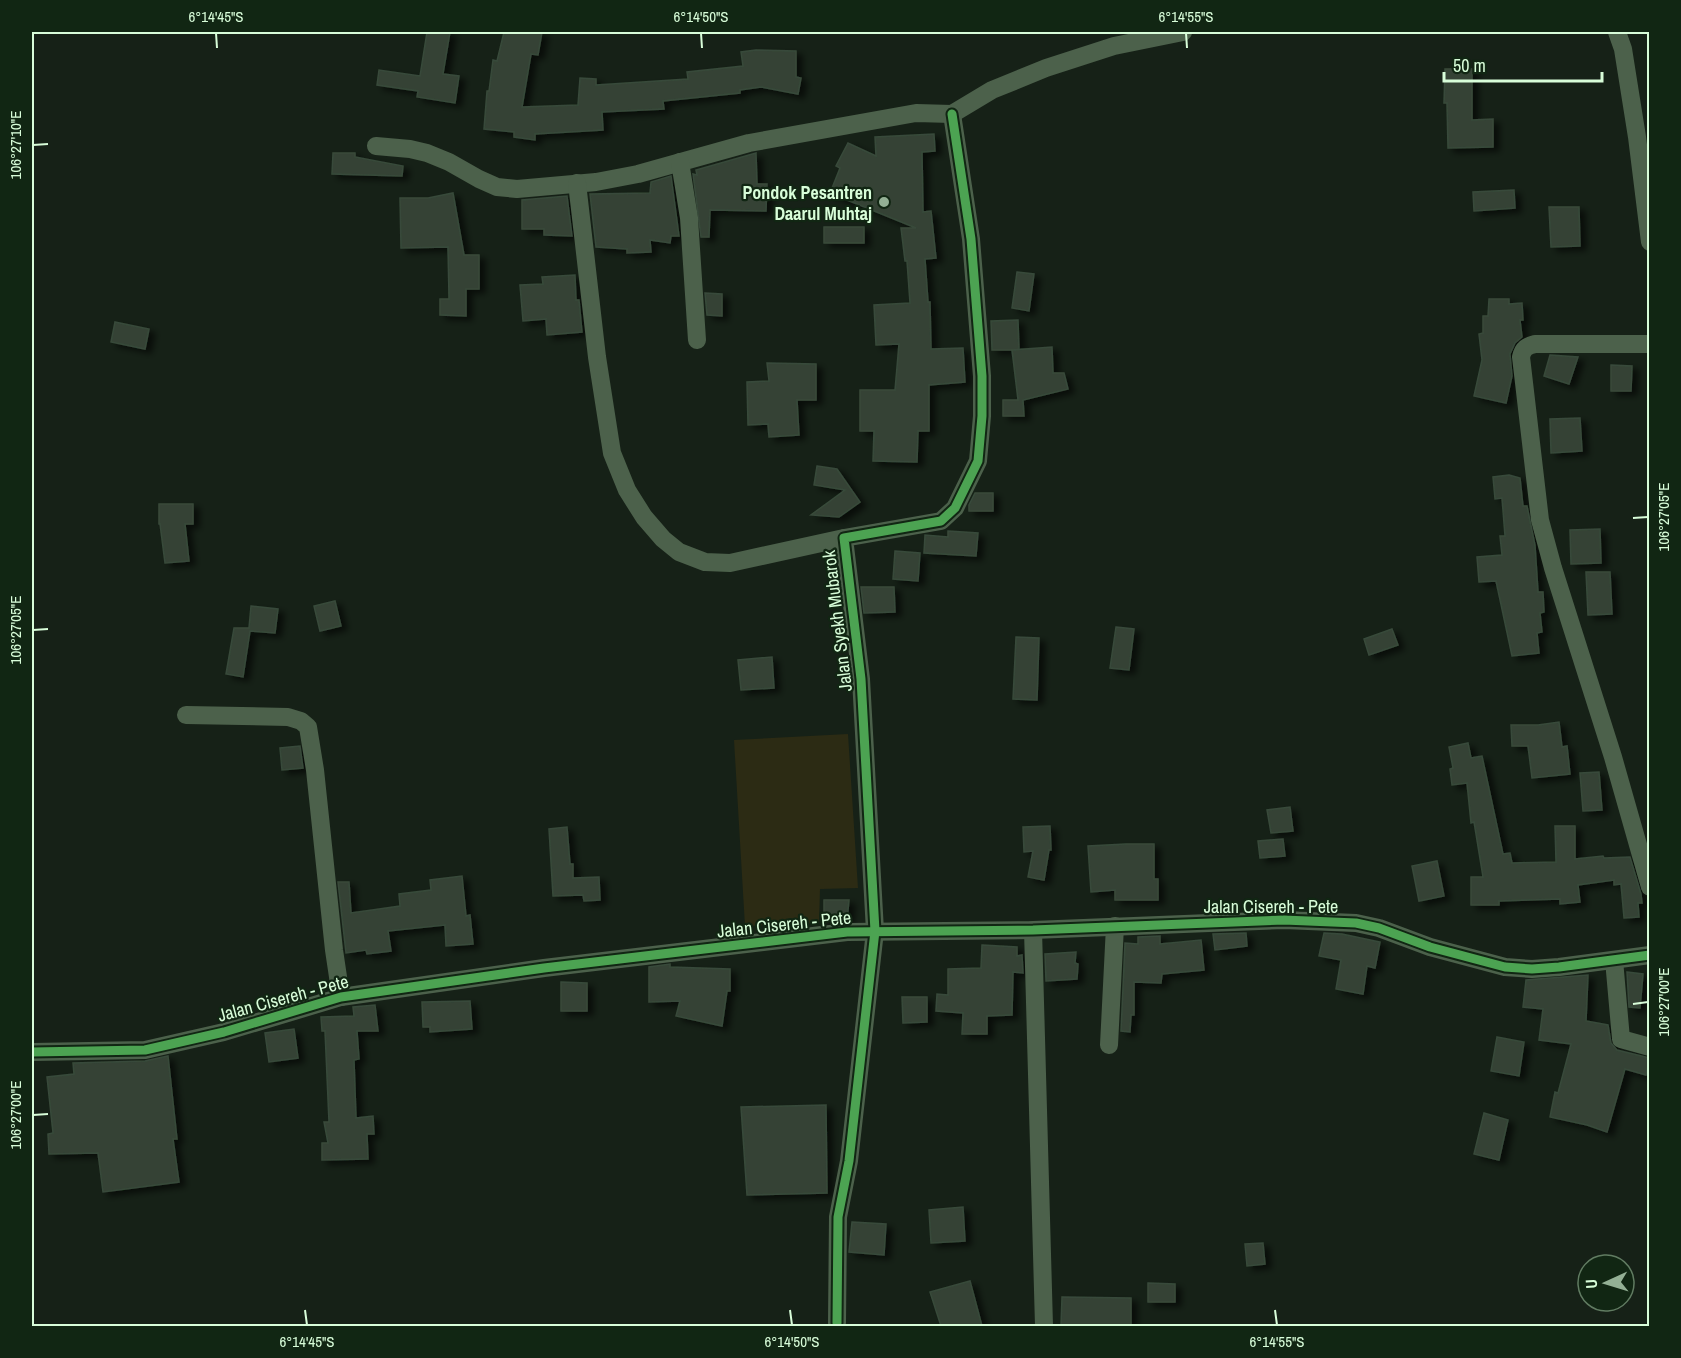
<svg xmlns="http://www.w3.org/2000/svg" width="1681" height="1358" font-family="'Archivo Narrow',sans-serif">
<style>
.green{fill:#2c2b14}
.building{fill:#344335;stroke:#384a3a;stroke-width:1.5;filter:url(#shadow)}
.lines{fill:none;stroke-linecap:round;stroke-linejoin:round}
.minor{stroke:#4c614b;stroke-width:18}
.cycleway-casing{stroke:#112613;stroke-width:13}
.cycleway{stroke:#4ca352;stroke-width:9}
.ticks{fill:none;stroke:#d8fdd9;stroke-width:2}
.poi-dot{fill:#94b095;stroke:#112613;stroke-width:2}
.labels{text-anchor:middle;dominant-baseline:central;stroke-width:4.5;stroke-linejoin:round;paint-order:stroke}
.poi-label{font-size:18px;font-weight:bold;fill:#d8fdd9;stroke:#112613;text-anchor:end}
.street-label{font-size:18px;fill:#d8fdd9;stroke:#112613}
.neatline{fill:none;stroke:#d8fdd9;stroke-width:2}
.ticks-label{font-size:15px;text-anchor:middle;fill:#d8fdd9}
</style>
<defs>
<filter id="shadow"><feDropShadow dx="6" dy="4" stdDeviation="3" flood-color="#0009"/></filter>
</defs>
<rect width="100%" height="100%" fill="#162117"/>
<path class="green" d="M848,734L858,888L820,889L819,923L745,926L734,740Z"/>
<g class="building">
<path d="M427,32H450L443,74L459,76L455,103L417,97L418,91L377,85L379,70L420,76Z"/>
<path d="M504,32H542L538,55L531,54L522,107L578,105L580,78L596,79V85L688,79L687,72L743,66L741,52L756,50L796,51V77L801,78L798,94L761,87L740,90V93L663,101L664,109L602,112L603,130L535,134V140L514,137V132L484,129L487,91H489L493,60L497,61Z"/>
<path d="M1445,69H1472V120L1493,119V147L1448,148L1447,103H1444Z"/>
<path d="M934,134L935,151L922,152L923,212L931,211L936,258L925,259L928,302H930L931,349L963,348L965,382L929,385V431H918L917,462L873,461L874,431H860V390H895L899,344L876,345L874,305L910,303L907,261H905L901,228H916L830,193L840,168L836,166L848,143L876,156L875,137Z"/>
<path d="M333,153H355V157L403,166L402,176L332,174Z"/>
<path d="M756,153L757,184H767L766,211L710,210L709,237H701L693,174L697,175L696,170Z"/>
<path d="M671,176L679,236H671L670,243L650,240L651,252L627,253V249L596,247L590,194L650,193L651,182Z"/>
<path d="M1514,190L1515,208L1474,211L1473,192Z"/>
<path d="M453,193L464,255H479V289H466V316L440,315V299H449L448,247L401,248L400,198H428Z"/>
<path d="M567,196L572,236L544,235V229H522V200Z"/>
<path d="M1549,207H1579L1580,246L1551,247Z"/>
<rect x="824" y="227" width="40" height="16"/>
<path d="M1017,272L1034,274L1029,311L1012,308Z"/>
<path d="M575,275L576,300H579L582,332L547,335L546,319L523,321L520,285L543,284L542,277Z"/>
<path d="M705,293L722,294V316L707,315Z"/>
<path d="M1489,299H1509V304L1522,303L1523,320H1520L1522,337L1515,343L1510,354L1512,376L1506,403L1474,396L1482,360L1479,334L1483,333V316H1488Z"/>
<path d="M1018,320L1019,350H992L991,321Z"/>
<path d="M115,322L149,329L145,349L111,342Z"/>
<path d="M1052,347L1053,373H1064L1068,389L1023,400L1024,416H1003V400H1018L1012,350Z"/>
<path d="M1550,355L1578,357L1569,384L1544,376Z"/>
<path d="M767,363L816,364V400H797L799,435L769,437L768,424L748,425L747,382L769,381Z"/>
<path d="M1611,365L1632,366L1631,391H1611Z"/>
<path d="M1580,418L1582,451L1551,453L1550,419Z"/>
<path d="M817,466L837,469L860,502L839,517L811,515L845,490L814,485Z"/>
<path d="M1509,475L1520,478L1523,506H1527L1535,545L1538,592H1543L1544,612L1540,613L1542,632L1537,633L1539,653L1512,656L1496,581L1479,582L1477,557L1502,555L1500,536H1505L1502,498L1495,499L1493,477Z"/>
<path d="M975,493H993V511H969V505Z"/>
<path d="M159,504H193V524H185L189,561L165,563L160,524H159Z"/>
<path d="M1600,529L1601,563L1571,564L1570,530Z"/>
<path d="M948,531L978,533L976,556L924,553L925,535L948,537Z"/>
<path d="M895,551L920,553L918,581L893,579Z"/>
<path d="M1586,572H1610L1612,614L1588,615Z"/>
<path d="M861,587H894L895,612L864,613Z"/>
<path d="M335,601L341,626L320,631L314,606Z"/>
<path d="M251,606L278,609L275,633L250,631L243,677L226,674L234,628H249Z"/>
<path d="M1116,627L1134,629L1129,670L1110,668Z"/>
<path d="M1392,629L1398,645L1369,655L1364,639Z"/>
<path d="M1016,637L1039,638L1037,700L1013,699Z"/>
<path d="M772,657L774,688L741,690L738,660Z"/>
<path d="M1559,722L1562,747L1567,746L1570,774L1532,778L1528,746H1512L1511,725H1538Z"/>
<path d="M1468,743L1471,758L1482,756L1503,854L1510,853L1512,863L1556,862L1555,826H1575V859L1603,856L1604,858L1630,857L1641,894L1642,903H1638L1639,917L1624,918L1621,884L1614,885V880L1578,885L1580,902L1560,904V899L1499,901V905H1471V877H1483L1474,822L1471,823L1467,783L1452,785L1450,769L1453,768L1449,747Z"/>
<path d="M300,746L303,768L282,770L280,748Z"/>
<path d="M1599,772L1602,810L1583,811L1580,773Z"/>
<path d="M1290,807L1293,831L1271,833L1267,810Z"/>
<path d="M1050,826L1051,850H1049L1044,880L1028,877L1033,851L1024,852L1023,827Z"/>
<path d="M567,827L570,864H573V878L599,877L600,900L584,901L583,895L553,896L549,829Z"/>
<path d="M1283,839L1285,856L1260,858L1258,841Z"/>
<path d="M1126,844H1154V879H1158V900H1115V890L1091,892L1088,846Z"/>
<path d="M1437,861L1444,896L1419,901L1412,866Z"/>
<path d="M462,876L466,916L470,915L473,944L446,946L445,925L388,931L391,951L367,954L366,950L346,953L338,882H349L351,913L400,906L399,894L431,890L430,880Z"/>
<path d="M824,900H849L847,921H824Z"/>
<path d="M1246,933L1247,946L1215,950L1213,934Z"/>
<path d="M1324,933L1342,934L1380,942L1375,968L1367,966L1363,994L1336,989L1341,960L1319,956Z"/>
<path d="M1160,936V944L1201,940L1204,970L1162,974L1161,983L1134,982V1015H1131L1130,1032L1121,1031L1125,943L1138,944V937Z"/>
<path d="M982,945L1017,947V956L1022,955L1023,973L1013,972L1012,1015L987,1016V1034H962L963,1013L936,1011L937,994L948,995V969L981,968Z"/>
<path d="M1076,952L1075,963L1078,964L1077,979L1046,981L1045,954Z"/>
<path d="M670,964V967L730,969V991H727L722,1026L676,1016L680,1001L649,1002V967Z"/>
<path d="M1627,972L1643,974L1640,1008L1629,1007Z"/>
<path d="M1588,975L1586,1021L1608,1025L1611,1043L1617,1050L1650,1058L1646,1075L1625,1069L1607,1132L1587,1125L1550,1117L1555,1092L1558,1093L1571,1044L1539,1040L1543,1009L1523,1007L1526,980Z"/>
<path d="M561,982L587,983V1011H561Z"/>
<path d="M902,997H927V1022L903,1023Z"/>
<path d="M470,1001L472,1029L430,1032V1027H423L422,1002Z"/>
<path d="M375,1005L378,1031H357L359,1059L354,1060L356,1118L373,1116L374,1134H367L368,1159L322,1160V1143H328L324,1122H329L325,1031H322L321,1017L354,1016L353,1007Z"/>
<path d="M294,1029L298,1058L269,1062L265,1033Z"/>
<path d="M1497,1037L1524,1042L1519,1076L1491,1071Z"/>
<path d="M168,1056L177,1139H173L179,1182L103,1192L98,1153L49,1154L48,1134L53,1133L47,1077L74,1074L73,1063L145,1061Z"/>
<path d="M826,1105L827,1193L747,1195L741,1107Z"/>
<path d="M1484,1113L1508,1120L1499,1160L1474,1154Z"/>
<path d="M963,1207L965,1241L931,1243L929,1210Z"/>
<path d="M852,1222L886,1224L884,1255L849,1252Z"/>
<path d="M1263,1243L1265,1264L1247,1266L1245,1244Z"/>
<path d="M970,1281L982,1326H941L930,1292Z"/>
<path d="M1148,1283L1175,1284V1302H1148Z"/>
<path d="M1062,1297L1131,1298V1326H1061Z"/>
</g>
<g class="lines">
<g class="minor">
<path d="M1617,32L1623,49L1637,137L1650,242"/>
<path d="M952,114L992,90L1046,68L1114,46L1183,32"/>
<path d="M376,146L410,149L427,153L449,162L479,179L497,187L517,189L596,182L638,174L749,143L916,113L952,114"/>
<path d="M680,162L689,218L697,340"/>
<path d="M577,183L597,357L612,453L627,490L644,517L663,539L679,552L705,562L730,563L844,538"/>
<path d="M1650,344H1535C1527,346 1523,348 1521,357L1540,520L1553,568L1613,757L1650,887"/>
<path d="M186,715L288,717L301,721L308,727L315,770L334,950L341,997"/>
<path d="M1033,930L1044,1326"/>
<path d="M1614,960L1621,1039L1650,1047"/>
<path d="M1109,1045L1115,926"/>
<path d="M32,1052L145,1050L224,1032L341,997L544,968L847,932L1033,930L1284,920L1356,923L1379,928L1430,947L1505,967L1532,969L1559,967L1650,955"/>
<path d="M837,1323L838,1217L849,1161L875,931L861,679L844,538L941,521L955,508L978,461L982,416V376L971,239L952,114"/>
</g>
<defs>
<g id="cycleway">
<path d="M32,1052L145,1050L224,1032L341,997L544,968L847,932L1033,930L1284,920L1356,923L1379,928L1430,947L1505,967L1532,969L1559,967L1650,955"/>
<path d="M837,1323L838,1217L849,1161L875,931L861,679L844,538L941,521L955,508L978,461L982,416V376L971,239L952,114"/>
</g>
</defs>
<use href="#cycleway" class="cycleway-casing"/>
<use href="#cycleway" class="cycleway"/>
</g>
<path class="ticks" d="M216,33L217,48M701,33L702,48M1186,33L1187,48M33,145L48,144M1633,518L1648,517M33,630L48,629M1633,1004L1648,1002M33,1115L48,1114M305,1310L307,1325M790,1310L792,1325M1275,1310L1277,1325"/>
<circle class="poi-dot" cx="884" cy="202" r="6"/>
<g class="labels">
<g class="poi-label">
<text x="872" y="192">Pondok Pesantren<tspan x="872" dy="21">Daarul Muhtaj</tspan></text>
</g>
<g class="street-label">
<text transform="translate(837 621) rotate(-97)">Jalan Syekh Mubarok</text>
<text x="1271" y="906">Jalan Cisereh - Pete</text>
<text transform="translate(784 924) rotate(-6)">Jalan Cisereh - Pete</text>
<text transform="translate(283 998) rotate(-15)">Jalan Cisereh - Pete</text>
</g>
</g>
<rect width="1681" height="1358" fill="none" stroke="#112613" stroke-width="66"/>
<g transform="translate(1606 1283) rotate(266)"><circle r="28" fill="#112613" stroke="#617c62" stroke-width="1.5"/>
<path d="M0-4.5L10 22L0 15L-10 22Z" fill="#94b095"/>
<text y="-9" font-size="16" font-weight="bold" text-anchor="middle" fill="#d8fdd9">U</text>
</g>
<path d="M1444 72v9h158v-9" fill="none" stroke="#d8fdd9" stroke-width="3"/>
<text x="1453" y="72" font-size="18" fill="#d8fdd9" stroke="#112613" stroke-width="4.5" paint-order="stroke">50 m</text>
<rect x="33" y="33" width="1615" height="1292" class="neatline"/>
<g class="ticks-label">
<text x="216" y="22">6°14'45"S</text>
<text x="701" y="22">6°14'50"S</text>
<text x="1186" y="22">6°14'55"S</text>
<text transform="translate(16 145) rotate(-90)" y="5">106°27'10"E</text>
<text transform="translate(1664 517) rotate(-90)" y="5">106°27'05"E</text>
<text transform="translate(16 630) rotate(-90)" y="5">106°27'05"E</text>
<text transform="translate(1664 1002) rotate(-90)" y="5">106°27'00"E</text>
<text transform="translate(16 1115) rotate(-90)" y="5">106°27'00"E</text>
<text x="307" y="1347">6°14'45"S</text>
<text x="792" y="1347">6°14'50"S</text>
<text x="1277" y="1347">6°14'55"S</text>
</g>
</svg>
